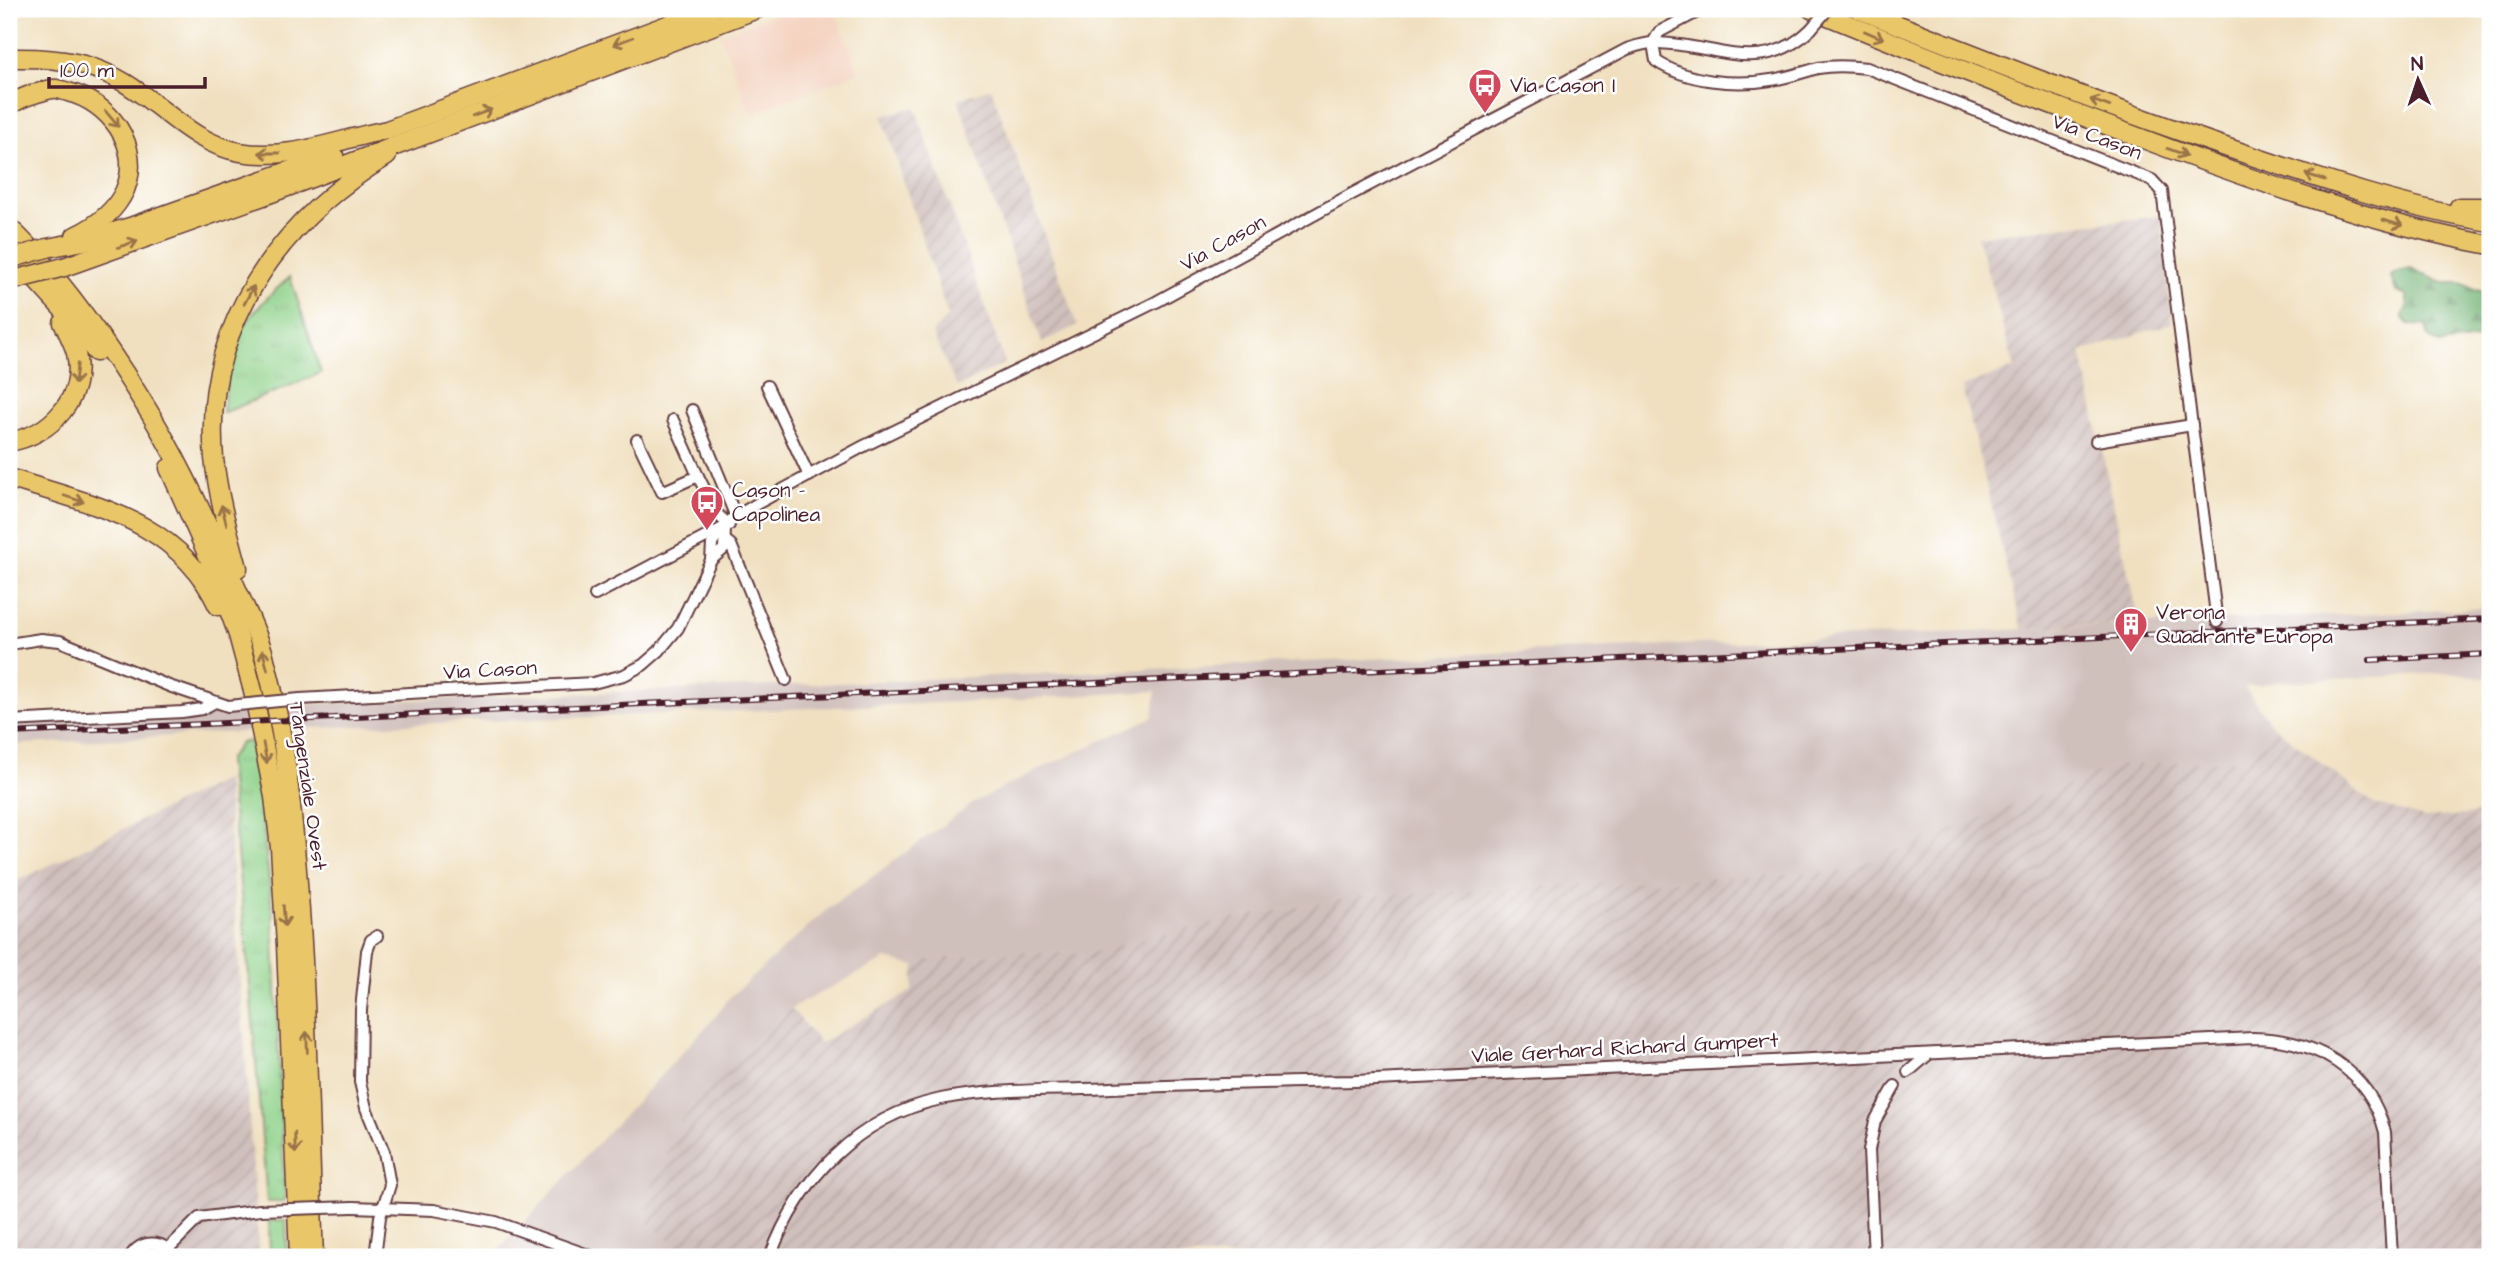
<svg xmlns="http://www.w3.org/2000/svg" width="2499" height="1266" font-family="'Architects Daughter',sans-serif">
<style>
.built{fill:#f4d3c0}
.industrial{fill:url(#industrial-furrows)}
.railway{fill:#d0c0bc}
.grass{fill:url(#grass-tufts);stroke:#6c785a;stroke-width:2}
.forest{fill:url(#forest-firs);stroke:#5e6950;stroke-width:2}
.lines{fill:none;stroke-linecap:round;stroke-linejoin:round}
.minor-casing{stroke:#633c41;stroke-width:14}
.trunk-casing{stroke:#633c41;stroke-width:21}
.minor{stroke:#fff;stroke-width:10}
.trunk{stroke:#e9c769;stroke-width:18}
.rail-casing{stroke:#4a1f2b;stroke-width:6}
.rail{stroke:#fff;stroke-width:3.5;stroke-dasharray:10;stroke-linecap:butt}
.minor-bridge-casing{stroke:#633c41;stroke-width:14;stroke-linecap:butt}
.trunk-bridge-casing{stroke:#633c41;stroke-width:21;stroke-linecap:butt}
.minor-bridge{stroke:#fff;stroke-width:10}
.trunk-bridge{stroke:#e9c769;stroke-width:18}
.oneway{stroke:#9a734a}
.labels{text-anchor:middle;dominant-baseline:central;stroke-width:5;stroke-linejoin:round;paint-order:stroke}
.poi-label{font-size:21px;fill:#4a1f2b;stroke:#fff;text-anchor:start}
.street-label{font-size:21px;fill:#4a1f2b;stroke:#fff}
</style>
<defs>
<pattern id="industrial-furrows" width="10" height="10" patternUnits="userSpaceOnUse" patternTransform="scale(1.75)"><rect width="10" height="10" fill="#d0c0bc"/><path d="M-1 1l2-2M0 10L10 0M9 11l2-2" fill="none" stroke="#b4a5a2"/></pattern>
<pattern id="grass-tufts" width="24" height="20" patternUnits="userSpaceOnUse" patternTransform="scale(1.75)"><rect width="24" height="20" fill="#8fd189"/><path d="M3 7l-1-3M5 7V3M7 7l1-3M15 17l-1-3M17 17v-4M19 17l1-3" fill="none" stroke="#7db376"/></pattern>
<pattern id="forest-firs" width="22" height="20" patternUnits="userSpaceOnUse" patternTransform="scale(1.75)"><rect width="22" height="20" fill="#73b375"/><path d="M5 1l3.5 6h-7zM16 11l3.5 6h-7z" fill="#609160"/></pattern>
</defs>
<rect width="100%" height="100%" fill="#fff"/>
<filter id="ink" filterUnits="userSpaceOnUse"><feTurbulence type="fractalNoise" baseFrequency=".0143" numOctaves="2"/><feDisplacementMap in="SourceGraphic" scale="14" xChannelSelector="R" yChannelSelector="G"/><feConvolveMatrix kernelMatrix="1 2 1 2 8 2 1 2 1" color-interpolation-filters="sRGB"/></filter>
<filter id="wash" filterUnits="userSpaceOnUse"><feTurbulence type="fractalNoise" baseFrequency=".00686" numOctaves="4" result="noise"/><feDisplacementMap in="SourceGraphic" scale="28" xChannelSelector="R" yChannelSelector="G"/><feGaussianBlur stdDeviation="1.57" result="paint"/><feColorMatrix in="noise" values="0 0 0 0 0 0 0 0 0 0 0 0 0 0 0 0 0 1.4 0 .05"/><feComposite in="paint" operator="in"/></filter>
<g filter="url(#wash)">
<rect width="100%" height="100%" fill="#f0e0c0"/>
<path class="built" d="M787,9H834L859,72L751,114L720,35Z"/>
<g class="industrial">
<path d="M991,88L1077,325L1042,343L958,99Z"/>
<path d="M915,107L1005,363L957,387L932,333L948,316L882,116Z"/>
<path d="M2161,216L2172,323L2081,352L2139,623L2022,629L1962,387L2015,368L1977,236Z"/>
<path d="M2272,725L2374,804L2425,818L2490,813V1257H694L644,1221L651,1188L681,1120L698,1095L791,1008L820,1043L912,991L915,966L926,960L1012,952L1087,953L1217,921L1365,895L1842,871L2117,765L2250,758Z"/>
<path d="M226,779L259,1257H9V885Z"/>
</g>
<path class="railway" d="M2490,608V678L2449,673L2278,682L2244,687L2272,725L2250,758L2117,765L1842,871L1365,895L1217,921L1087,953L1012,952L926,960L915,966L886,959L791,1008L698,1095L681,1120L651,1188L644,1221L694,1257H492L716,1016L730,997L824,912L975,802L1038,770L1153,717L1156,691L989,701L312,728L9,745V720L257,706L797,685Z"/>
<g class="grass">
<path d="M290,277L321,373L223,413C225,387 229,355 241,331C253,310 272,293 290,277Z"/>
<path d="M250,741L260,797L273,918L285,1201L267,1202L250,986L228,760L241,743Z"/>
<path d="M286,1220L287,1257H270L269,1221Z"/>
</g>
<path class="forest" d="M2411,269L2443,283H2461L2482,292L2490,291V362L2477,339L2440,344L2429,338L2426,325C2414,325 2408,328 2402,316L2408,306L2406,294L2396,292L2391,277L2394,273Z"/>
</g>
<g filter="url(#ink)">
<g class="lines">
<defs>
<g id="minor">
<path d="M1703,9L1659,32L1653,43L1656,61C1687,82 1735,86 1771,80C1787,78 1803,72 1818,68C1835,65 1850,66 1867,68L2152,180L2162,191L2217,622"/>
<path d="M767,386L809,476"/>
<path d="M692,410L736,517"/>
<path d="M673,420L698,476"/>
<path d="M637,440L662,492L698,476L717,514L729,525"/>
<path d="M2096,441L2192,425"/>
<path d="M726,541L731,545L786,680"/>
<path d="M711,560L712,544L716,538L733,518L760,502L864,446L1156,302L1352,194L1627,49C1636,46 1644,43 1654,43C1712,42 1760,79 1811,29"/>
<path d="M595,595L723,528"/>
<path d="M9,644L41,639L60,641L169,686L228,706"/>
<path d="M300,699L593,683L624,675L643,665L659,651L678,628L711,560L724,549L725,530"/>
<path d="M9,721L182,712L202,709L213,703"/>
<path d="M1908,1072L1929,1054"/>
<path d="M353,1207L434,1210L496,1222L594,1257"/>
<path d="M168,1249L199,1218L260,1210"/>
<path d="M130,1257C141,1239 163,1239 174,1257"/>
<path d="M375,1257L380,1217L390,1185L384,1152L366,1108L360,1082L361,1010L367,951L371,940L377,936"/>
<path d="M770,1257C799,1179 857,1117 941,1099C996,1088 1055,1091 1111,1088C1192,1085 1273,1082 1355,1081L2253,1038C2315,1039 2369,1069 2385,1132L2392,1257"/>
<path d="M1874,1257L1869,1150L1875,1121L1895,1086"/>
</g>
<g id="trunk">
<path d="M1811,9C1922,55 2033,98 2146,140C2258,182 2372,223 2490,245"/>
<path d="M1858,9C1985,59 2111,109 2240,152C2322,180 2405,208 2490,222"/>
<path d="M9,58C60,57 98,62 140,93C173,117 199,144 240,152C291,161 338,139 387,130L710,9"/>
<path d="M9,106C18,99 26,96 37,93C42,92 48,89 53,89C58,88 64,91 68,92C109,102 143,146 125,190C115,212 96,226 75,236"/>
<path d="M2459,207H2490"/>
<path d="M9,227C57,273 103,338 138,394C179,458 205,519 236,587C246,611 259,634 265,659C286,737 293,816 299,896C308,1016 309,1137 314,1257"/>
<path d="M47,248L84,241L133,226L334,155"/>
<path d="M9,251L66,313L96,352"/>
<path d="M64,267L266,195L757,9"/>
<path d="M9,442C51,435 86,398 76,353C73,342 68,333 63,323"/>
<path d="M169,468L213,567L238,635L253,691L274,797L280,848L286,945L299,1257"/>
<path d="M9,478C91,505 178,519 218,606"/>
<path d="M238,568C228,531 218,496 214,458C202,327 279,221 387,156"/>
</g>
</defs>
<use href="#minor" class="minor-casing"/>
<use href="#trunk" class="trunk-casing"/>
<use href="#minor" class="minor"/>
<use href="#trunk" class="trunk"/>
<defs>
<g id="rail">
<path d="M2370,660L2490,654"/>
<path d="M9,733L2490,619"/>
</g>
</defs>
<use href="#rail" class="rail-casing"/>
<use href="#rail" class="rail"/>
<defs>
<g id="minor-bridge">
<path d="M1811,29L1828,9"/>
<path d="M228,706L300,699"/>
<path d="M260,1210L353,1207"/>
</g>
<g id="trunk-bridge">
<path d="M9,259L47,248"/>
<path d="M14,280L64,267"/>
</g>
</defs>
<use href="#minor-bridge" class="minor-bridge-casing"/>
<use href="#trunk-bridge" class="trunk-bridge-casing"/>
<use href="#minor-bridge" class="minor-bridge"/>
<use href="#trunk-bridge" class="trunk-bridge"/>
</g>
<defs><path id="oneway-shaft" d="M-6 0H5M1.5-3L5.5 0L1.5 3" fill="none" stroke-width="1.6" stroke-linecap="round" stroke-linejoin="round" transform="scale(1.75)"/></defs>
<g class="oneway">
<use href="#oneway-shaft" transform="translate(1874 35) rotate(23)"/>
<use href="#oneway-shaft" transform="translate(623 41) rotate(159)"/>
<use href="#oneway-shaft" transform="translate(2100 103) rotate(-160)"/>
<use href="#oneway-shaft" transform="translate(482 113) rotate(-21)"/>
<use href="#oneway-shaft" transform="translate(112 119) rotate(50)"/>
<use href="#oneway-shaft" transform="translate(2177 152) rotate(20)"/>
<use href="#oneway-shaft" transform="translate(269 153) rotate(-180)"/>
<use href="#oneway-shaft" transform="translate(2315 177) rotate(-163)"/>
<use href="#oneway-shaft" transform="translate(2393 223) rotate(16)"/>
<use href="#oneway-shaft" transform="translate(128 244) rotate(-19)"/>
<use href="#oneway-shaft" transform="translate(249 295) rotate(-62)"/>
<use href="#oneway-shaft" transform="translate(76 374) rotate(97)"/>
<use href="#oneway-shaft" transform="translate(74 499) rotate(18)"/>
<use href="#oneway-shaft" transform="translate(224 515) rotate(-104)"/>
<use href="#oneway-shaft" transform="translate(265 660) rotate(-105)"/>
<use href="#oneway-shaft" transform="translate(265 753) rotate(79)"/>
<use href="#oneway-shaft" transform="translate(284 916) rotate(86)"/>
<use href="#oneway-shaft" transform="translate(307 1042) rotate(-92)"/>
<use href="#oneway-shaft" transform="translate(295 1143) rotate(88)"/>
</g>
</g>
<defs>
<symbol id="bus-pin" viewBox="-11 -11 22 30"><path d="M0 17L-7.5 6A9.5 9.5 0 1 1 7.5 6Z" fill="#d1495b" stroke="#fff"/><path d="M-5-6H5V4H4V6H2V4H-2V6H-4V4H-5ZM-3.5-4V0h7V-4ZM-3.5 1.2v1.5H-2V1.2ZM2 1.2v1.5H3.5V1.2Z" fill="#fff"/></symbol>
<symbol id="building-pin" viewBox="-11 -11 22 30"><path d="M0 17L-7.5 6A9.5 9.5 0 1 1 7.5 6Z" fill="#d1495b" stroke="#fff"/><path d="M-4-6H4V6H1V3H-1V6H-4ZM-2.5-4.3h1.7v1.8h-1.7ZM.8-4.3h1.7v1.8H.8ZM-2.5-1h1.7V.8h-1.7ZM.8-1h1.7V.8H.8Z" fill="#fff"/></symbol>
</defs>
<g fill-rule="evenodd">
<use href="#bus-pin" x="1466" y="66" width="38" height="52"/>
<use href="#bus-pin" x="688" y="483" width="38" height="52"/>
<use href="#building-pin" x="2112" y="605" width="38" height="52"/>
</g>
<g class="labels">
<g class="poi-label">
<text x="1510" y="85">Via Cason I</text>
<text x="732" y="490">Cason -<tspan x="732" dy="24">Capolinea</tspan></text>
<text x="2156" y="612">Verona<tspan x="2156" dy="24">Quadrante Europa</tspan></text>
</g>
<g class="street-label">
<text transform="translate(2097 137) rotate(21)">Via Cason</text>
<text transform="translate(1223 243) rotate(-29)">Via Cason</text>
<text transform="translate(490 670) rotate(-3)">Via Cason</text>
<text transform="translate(308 786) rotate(82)">Tangenziale Ovest</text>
<text transform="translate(1625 1048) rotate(-3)">Viale Gerhard Richard Gumpert</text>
</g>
</g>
<rect width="2499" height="1266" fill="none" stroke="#fff" stroke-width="35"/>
<g transform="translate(2418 80) rotate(357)" stroke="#ffffff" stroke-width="5" paint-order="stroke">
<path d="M0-5L12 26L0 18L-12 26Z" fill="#4a1f2b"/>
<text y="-10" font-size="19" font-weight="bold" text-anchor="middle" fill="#4a1f2b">N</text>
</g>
<path d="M49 77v10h156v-10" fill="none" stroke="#4a1f2b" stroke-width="3.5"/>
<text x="60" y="77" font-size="21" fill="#4a1f2b" stroke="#ffffff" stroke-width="5" paint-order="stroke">100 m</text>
</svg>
